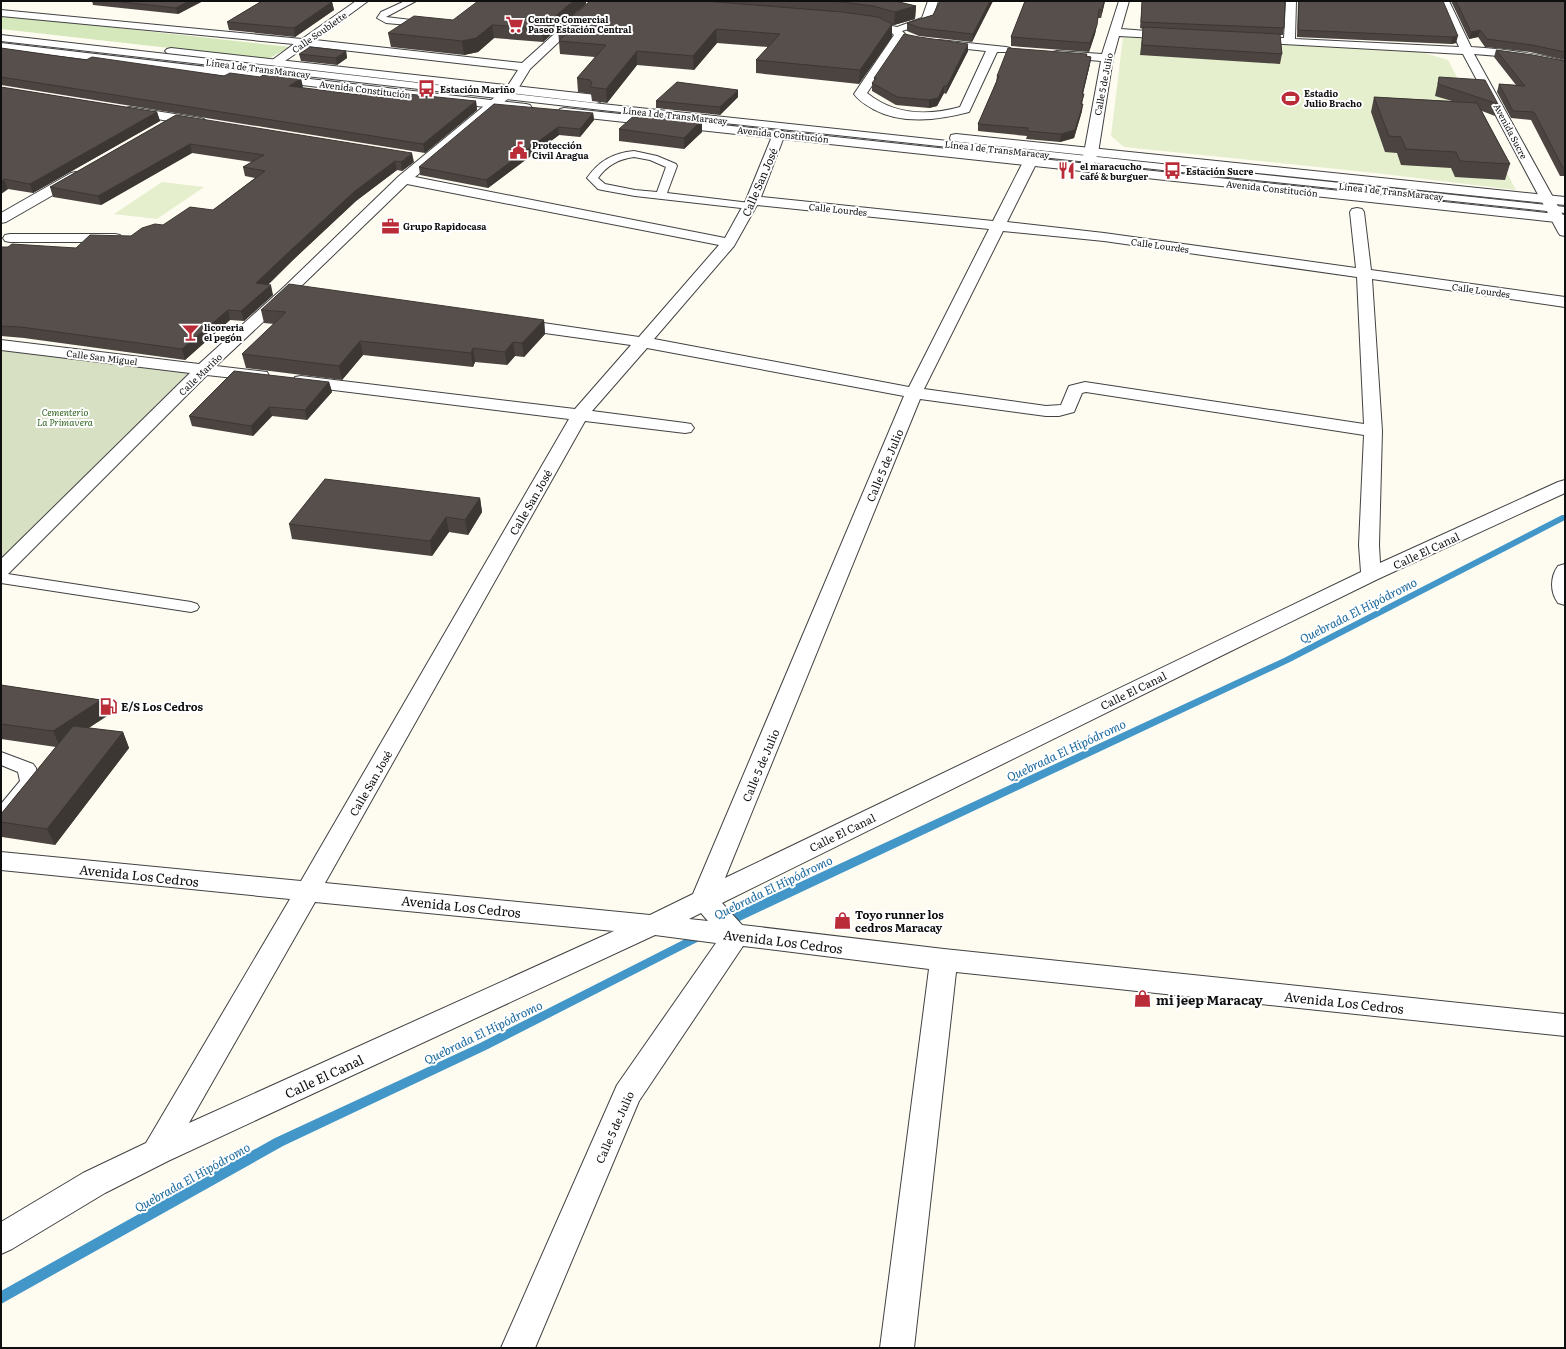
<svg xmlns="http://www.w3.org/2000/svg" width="1566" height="1349" font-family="Literata,serif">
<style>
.green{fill:#d4e8bb}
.cemetery{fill:#d7e0c2}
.pitch{fill:#e5efcd}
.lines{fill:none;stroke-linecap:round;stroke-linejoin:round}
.stream{fill:#4297c8;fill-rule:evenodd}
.service-casing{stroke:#424242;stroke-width:2}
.minor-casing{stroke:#424242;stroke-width:2}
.tertiary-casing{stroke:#424242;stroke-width:2}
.service{fill:#fff;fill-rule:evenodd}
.minor{fill:#fff;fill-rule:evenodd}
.tertiary{fill:#fff;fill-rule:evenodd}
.wall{fill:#4b4440}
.shaded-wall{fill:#3d3734}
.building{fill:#574f4b;stroke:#3d3734}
.labels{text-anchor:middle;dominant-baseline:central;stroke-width:4;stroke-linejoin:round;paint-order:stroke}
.far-poi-label{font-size:9px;font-weight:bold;fill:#0f0f0f;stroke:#fff;text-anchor:start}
.far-street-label{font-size:9px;fill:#0f0f0f;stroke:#fff}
.far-park-label{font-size:9px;font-style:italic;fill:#316421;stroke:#fff}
.street-label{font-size:11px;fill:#0f0f0f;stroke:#fff}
.poi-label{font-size:11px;font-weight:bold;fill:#0f0f0f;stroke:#fff;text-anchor:start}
.water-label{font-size:12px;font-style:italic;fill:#1d699c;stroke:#fff}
.near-street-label{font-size:13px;fill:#0f0f0f;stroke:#fff}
.near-poi-label{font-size:13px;font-weight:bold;fill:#0f0f0f;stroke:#fff;text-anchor:start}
</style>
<rect width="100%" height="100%" fill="#fefbf1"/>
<path class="green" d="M1,15L290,47L268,59L1,29Z"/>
<path class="cemetery" d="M1,346L203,369L1,570Z"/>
<g class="pitch">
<path d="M1123,37L1418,51L1448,60L1516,190L1375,173L1124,147L1111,136Z"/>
<path d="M162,182L204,187L157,219L114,214Z"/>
</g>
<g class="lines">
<g class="stream">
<path d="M1562,515H1565V520L1290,662L729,926L725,927L721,926L720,923L721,920L755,903L1284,658Z"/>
<path d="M703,930L707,931L708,934L707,937L488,1049L283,1146L1,1304V1291L275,1138L480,1043Z"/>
</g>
<defs>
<g id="service">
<path d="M405,1H416L386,17L428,22L432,25L431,27L386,23L377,18L381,12Z"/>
<path d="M1,35L602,104L1565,207V213L602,110L1,41Z"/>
<path d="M634,151L657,156L676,164L677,166L667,193L750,203L755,206L750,209L635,196L602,190L598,189L587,178C599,161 613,153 634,151ZM634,157L650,160L666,167L657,192L635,190L605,184L598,178C607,165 619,159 634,157Z"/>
<path d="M1,573L191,602L197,604L199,607L197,610L191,612L1,583Z"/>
<path d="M1,752L33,764L36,768L38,782L8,822L1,824V804L20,781L18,772L1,765Z"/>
</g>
<g id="minor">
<path d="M356,1H368L315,40L522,63L591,1H602L530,69L516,92L415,177L725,238L746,200L773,134L775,131H783L785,134L761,197L993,221L1023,162L1025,159H1035L1037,162L1007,222L1104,233L1356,268L1350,212L1352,209L1357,208L1362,209L1364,212L1371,270L1565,297V307L1372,279L1382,431L1379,545L1380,563L1558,482L1565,480V493L1378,579L1229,652L722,903L742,925L944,949L1565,1014V1036L956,972L914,1348H880L929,969L743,946L639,1101L535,1348H501L617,1085L716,943L655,935L168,1161L105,1193L12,1249L1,1254V1222L83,1173L146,1143L290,899L1,870V852L301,881L569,419L301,386L295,385L293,381L295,377L301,376L575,409L631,345L516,329L510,327L508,324L510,321L516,319L639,337L719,245L407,184L294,293L216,366L267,372L269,376L267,380L261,381L207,375L8,574L1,576V559L190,373L1,350V340L199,364L284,287L399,176L507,87L518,70L307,46L279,65H271L269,63L271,61L294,44L1,16V10L302,39ZM757,205L989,229L909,387L654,339L734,246ZM1003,231L1104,241L1357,277L1364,424L1085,382L1069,386L1061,405L1046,406L924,389ZM647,348L904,396L693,894L650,915L325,883L585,421L685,433L691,432L694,428L691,424L685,423L592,411ZM1086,392L1364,435L1359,545L1361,572L725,878L920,399L1046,416H1059L1074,412L1082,393ZM315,902L614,931L189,1123ZM701,913L708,921L689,919Z"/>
<path d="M928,1H938L932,20L931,22L902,31L906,35L867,93C894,115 928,116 960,107L986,51L939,46L933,43L935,41L939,40L1006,47L1010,48L1012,50L1010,52H997L969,112C938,120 903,125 873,109C866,105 859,101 854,94L894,35L891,32L859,25L858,23L863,20L897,27L922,18Z"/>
<path d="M1119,1H1129L1121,29L1173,33L1179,36L1173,39L1119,36L1113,58L1098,153L1091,171H1081L1079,168L1084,153L1101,61L1057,57L1053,56L1051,54L1053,52L1057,51L1102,54Z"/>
<path d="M1286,1H1296L1295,39L1459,47L1439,1H1449L1471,47C1503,49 1534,53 1565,61V67C1535,60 1506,56 1474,54L1565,219V236L1560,235L1558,232L1463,54L1247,42L1245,40L1247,38L1251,37L1284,38Z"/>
<path d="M130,107L200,118L204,119L206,122L204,125L200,126L126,114L124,111L126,108Z"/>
<path d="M76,172L81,173L83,176L81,179L6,222L1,223V213L71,173Z"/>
<path d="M10,234H115L120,235L122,238L120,241L115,242H10L5,241L3,238L5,235Z"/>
<path d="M1565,564V605L1558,603C1550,592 1550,577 1558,566Z"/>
</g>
<g id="tertiary">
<path d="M1,43L526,104L530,105L532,108L530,111L526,112L1,49Z"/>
<path d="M171,48L596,95L600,96L602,99L600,102L596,103L167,53L165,51L167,49Z"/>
<path d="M564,108L1565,215V223L560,115L558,112L560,109Z"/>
<path d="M956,134L1565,197V205L951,141L950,138L951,135Z"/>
</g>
</defs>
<use href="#service" class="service-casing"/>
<use href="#minor" class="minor-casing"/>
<use href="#tertiary" class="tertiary-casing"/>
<use href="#service" class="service"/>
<use href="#minor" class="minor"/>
<use href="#tertiary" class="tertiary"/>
</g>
<g class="wall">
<path d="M92,1H203L178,14L93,5Z"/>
<path d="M262,1H333L332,2L334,10L295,37L229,30L227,22Z"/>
<path d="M590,1H895L916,6L915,19L894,25H892V37L859,84L756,73V60L768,47L717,43L694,70L637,65L607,103L592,101L591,94L578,92L577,78L595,57L560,54L558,30Z"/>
<path d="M940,1H993L972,42L919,36L907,31V23L933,15Z"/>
<path d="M1025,1H1105L1101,18H1098L1095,34L1089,52L1011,46V37Z"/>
<path d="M1142,1H1285L1284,28L1283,35H1280L1282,54L1280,64L1140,55L1143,29L1140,28Z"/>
<path d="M1298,1H1443L1456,43L1451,44L1297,37Z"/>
<path d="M1451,1H1565V60L1530,52L1485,47L1478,37L1469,39Z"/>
<path d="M586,2V4L543,42L494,38L478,52L464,55L391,47L388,33L453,20Z"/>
<path d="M1,48L86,60L303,87L301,88L360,95H395L476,101L477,110L425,153L1,85Z"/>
<path d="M1496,50L1565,61V176H1560L1531,120L1511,118L1497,92L1499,84L1516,85L1494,57Z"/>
<path d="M346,51L347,58L337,65L301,61L299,54Z"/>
<path d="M968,51L946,94L944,93L937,106L929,108L896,105L872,91V83L874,81V78Z"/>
<path d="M1087,54V56L1091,57L1090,64L1083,94H1084L1082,104V111L1074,138L1060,142L1026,139L1027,136L978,131V124L996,82L997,76Z"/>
<path d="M1439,77L1498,104L1495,116L1482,111L1510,164L1505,180L1455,177L1451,168L1401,165L1397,153L1385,152L1371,112L1374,97L1452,101L1435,96Z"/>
<path d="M1,87L157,112L160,121L33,193L8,189L1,194Z"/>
<path d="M738,97L720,115L656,108V101Z"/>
<path d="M593,113L594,120L580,137L559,135L488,188L420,175L419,167Z"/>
<path d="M176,115L414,162L402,171L397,170L356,201L294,259L268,285L273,295L244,321L230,320L185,360L24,338L1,336V247L76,248L131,236L213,210L255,178L245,176L243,167L252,162L192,153L101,205L53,197L50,187Z"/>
<path d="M702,120V132L684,149L619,141V129Z"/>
<path d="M261,310L544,320L545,334L524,357L515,356L507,365L475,362L473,367L363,355L342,380L246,368L242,354L274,324L264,323Z"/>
<path d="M329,382L332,392L307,420L272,416L253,436L192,426L189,416Z"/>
<path d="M480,498L482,512L468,535L449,532L432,556L292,539L289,524Z"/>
<path d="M1,685L101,700L107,716L88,728L123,732L129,748L55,845L2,837L1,834V814L56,747L1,739Z"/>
</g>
<g class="shaded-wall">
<path d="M189,1H203L178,14L176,8Z"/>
<path d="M573,1H586V4L543,42L542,28Z"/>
<path d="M990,1H993L972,42L973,34Z"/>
<path d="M1104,1H1105L1101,18L1102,10Z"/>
<path d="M332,2L334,10L295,37L294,28Z"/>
<path d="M916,6L915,19L894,25L895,12Z"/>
<path d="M892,24V37L859,84L860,70Z"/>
<path d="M492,25L494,38L478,52L464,55L462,41Z"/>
<path d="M1097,25L1095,34L1089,52L1090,43Z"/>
<path d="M716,29L717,43L694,70L693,56Z"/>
<path d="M1480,30L1478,37L1469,39L1471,32Z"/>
<path d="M1458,36L1456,43L1451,44L1453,37Z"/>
<path d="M968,44V51L946,94L947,86Z"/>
<path d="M346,51L347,58L337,65L336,58Z"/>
<path d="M637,51V65L607,103L606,89Z"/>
<path d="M1091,57L1090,64L1081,101L1082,94Z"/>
<path d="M301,78L303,87L290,95L289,86Z"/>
<path d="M944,86V93L937,106L929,108V100Z"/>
<path d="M738,90V97L720,115V107Z"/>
<path d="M476,101L477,110L425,153L423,144Z"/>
<path d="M1083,104L1082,111L1074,138L1060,142L1061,134Z"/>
<path d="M157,112L160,121L33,193L30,184Z"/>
<path d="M593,113L594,120L580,137V129Z"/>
<path d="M702,120V132L684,149V138Z"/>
<path d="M558,127L559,135L488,188L486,180Z"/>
<path d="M190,144L192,153L101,205L98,196Z"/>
<path d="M412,153L414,162L402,171L401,162Z"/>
<path d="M395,161L397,170L356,201L294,259L259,293L256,283L292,249L355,191Z"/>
<path d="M4,179L8,189L1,194V182Z"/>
<path d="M271,285L273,295L244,321L241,311Z"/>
<path d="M228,310L230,320L185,360L182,349Z"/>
<path d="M544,320L545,334L524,357L522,343Z"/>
<path d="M360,341L363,355L342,380L339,366Z"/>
<path d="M513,342L515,356L507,365L505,352Z"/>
<path d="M473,348L475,362L473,367L471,353Z"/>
<path d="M329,382L332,392L307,420L305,410Z"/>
<path d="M269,407L272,416L253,436L251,426Z"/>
<path d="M480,498L482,512L468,535L465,520Z"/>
<path d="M446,517L449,532L432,556L430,541Z"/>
<path d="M101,700L107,716L60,747L53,731Z"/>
<path d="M123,732L129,748L55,845L47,829Z"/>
</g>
<g class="building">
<path d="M112,1H189L176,8Z"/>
<path d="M262,1H320L332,2L294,28L227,22Z"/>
<path d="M478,1H573L542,28L492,25L476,38L462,41L388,33L414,16L453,20Z"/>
<path d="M590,1H704L842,12L878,17L892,24L860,70L756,60L780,34L716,29L693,56L637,51L606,89L590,87L592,83L590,80L577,78L606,45L559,41L569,31L558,30Z"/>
<path d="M823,1H895L916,6L895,12L873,6L842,2Z"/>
<path d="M940,1H990L973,34L920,28L907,23L933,15Z"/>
<path d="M1025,1H1104L1102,10L1099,9L1097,25L1090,43L1011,37Z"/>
<path d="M1142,1H1285L1284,28L1141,22Z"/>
<path d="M1299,1H1443L1458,36L1453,37L1298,30Z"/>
<path d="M1456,1H1565V52L1532,45L1487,39L1480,30L1471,32Z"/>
<path d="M1143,27L1280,34L1282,54L1142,45Z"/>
<path d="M904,34L919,37L968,44L947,86H944L938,98L929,100L897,97L872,83L876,78H874Z"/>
<path d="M310,47L346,51L336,58L299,54Z"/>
<path d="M1,48L86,60L92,57L224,76L230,73L260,77L265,74L301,78L289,86L360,95L367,91L395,95L398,93L476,101L423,144L1,77Z"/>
<path d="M1008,48L1087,54L1086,56L1091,57L1082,94H1084L1081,104H1083L1075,130L1061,134L1027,131L1028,128L978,124L999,76H997Z"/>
<path d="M1496,50L1533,55L1565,61V168H1563L1534,112L1513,111L1499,84L1525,86Z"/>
<path d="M1439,77L1485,80L1498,104L1438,84Z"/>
<path d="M677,82L738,90L720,107L656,101Z"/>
<path d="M1,87L157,112L30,184L4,179L1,182Z"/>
<path d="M1374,97L1477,103L1510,164L1460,161L1456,152L1406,149L1401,137L1389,136Z"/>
<path d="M494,104L593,113L580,129L558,127L486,180L419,167Z"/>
<path d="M637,113L702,120L684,138L619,129Z"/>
<path d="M176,115L412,153L401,162L395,161L355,191L292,249L256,283L271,285L241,311L228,310L182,349L21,327L1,326V247H8L12,244L76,248L90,235L131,236L142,228L155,224L163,225L190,207L213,210L265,171L243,167L264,155L190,144L98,196L50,187Z"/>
<path d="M289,284L544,320L522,343L513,342L505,352L473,348L471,353L360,341L339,366L242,354L286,312L261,310Z"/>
<path d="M234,371L329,382L305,410L269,407L251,426L189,416Z"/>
<path d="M325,479L480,498L465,520L446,517L430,541L289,524Z"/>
<path d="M1,685L101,700L53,731L1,724Z"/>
<path d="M73,726L123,732L47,829L1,822V814Z"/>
</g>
<defs>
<symbol id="supermarket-bare" viewBox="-9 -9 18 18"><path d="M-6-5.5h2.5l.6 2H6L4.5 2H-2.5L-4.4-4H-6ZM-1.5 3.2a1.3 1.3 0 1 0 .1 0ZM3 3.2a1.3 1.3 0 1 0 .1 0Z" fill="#b92c38" stroke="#fff" stroke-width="2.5" paint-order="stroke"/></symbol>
<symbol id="bus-bare" viewBox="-9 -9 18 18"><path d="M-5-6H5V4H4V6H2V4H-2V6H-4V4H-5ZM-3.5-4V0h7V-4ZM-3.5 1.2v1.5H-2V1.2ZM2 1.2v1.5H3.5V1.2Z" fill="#b92c38" stroke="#fff" stroke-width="2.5" paint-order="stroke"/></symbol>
<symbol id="stadium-bare" viewBox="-9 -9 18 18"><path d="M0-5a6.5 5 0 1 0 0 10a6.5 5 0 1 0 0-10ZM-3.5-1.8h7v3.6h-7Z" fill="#b92c38" stroke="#fff" stroke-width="2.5" paint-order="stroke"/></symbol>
<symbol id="civic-bare" viewBox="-9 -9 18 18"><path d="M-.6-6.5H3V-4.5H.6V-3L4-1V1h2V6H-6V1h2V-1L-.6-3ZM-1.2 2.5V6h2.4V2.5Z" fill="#b92c38" stroke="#fff" stroke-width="2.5" paint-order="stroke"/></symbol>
<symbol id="restaurant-bare" viewBox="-9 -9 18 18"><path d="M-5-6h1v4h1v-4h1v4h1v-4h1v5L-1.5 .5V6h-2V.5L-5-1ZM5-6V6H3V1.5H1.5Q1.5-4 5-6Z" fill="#b92c38" stroke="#fff" stroke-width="2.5" paint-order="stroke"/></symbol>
<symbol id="office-bare" viewBox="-9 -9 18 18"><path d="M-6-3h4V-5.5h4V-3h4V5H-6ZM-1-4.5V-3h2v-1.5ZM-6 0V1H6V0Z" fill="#b92c38" stroke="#fff" stroke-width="2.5" paint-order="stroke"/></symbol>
<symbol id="bar-bare" viewBox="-9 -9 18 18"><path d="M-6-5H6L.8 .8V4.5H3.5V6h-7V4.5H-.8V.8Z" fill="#b92c38" stroke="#fff" stroke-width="2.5" paint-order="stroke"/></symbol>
<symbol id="fuel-bare" viewBox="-9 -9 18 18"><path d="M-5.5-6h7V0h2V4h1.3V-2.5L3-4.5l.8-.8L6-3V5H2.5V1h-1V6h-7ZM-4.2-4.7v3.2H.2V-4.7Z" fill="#b92c38" stroke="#fff" stroke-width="2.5" paint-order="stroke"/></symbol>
<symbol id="shop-bare" viewBox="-9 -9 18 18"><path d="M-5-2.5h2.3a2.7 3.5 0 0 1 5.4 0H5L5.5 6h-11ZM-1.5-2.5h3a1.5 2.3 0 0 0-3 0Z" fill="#b92c38" stroke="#fff" stroke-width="2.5" paint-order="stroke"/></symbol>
</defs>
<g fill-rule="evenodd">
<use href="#supermarket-bare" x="502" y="12" width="25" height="25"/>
<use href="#bus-bare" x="414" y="76" width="25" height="25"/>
<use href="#stadium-bare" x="1278" y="86" width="25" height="25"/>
<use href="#civic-bare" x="506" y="138" width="25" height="25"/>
<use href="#restaurant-bare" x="1054" y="158" width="25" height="25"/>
<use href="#bus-bare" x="1160" y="158" width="25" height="25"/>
<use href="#office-bare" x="378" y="214" width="25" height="25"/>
<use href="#bar-bare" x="178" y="320" width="25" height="25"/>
<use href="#fuel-bare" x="96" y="694" width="25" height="25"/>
<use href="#shop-bare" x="830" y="908" width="25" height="25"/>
<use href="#shop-bare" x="1130" y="986" width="25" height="25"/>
</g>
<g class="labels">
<g class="far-poi-label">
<text x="528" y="19">Centro Comercial<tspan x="528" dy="10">Paseo Estación Central</tspan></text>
<text x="440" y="89">Estación Mariño</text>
<text x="1304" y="93">Estadio<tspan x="1304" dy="10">Julio Bracho</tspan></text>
<text x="532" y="145">Protección<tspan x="532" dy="10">Civil Aragua</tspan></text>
<text x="1080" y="166">el maracucho<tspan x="1080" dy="10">café &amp; burguer</tspan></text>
<text x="1186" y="171">Estación Sucre</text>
<text x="403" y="226">Grupo Rapidocasa</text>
<text x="204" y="327">licoreria<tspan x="204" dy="10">el pegón</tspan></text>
</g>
<g class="far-street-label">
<text transform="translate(319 32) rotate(-35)">Calle Soublette</text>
<text transform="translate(258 68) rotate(7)">Línea 1 de TransMaracay</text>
<text transform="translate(1103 84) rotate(-79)">Calle 5 de Julio</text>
<text transform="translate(365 89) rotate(7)">Avenida Constitución</text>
<text transform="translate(675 115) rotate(6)">Línea 1 de TransMaracay</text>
<text transform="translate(1511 131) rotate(62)">Avenida Sucre</text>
<text transform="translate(783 134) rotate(6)">Avenida Constitución</text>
<text transform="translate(997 149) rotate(6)">Línea 1 de TransMaracay</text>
<text transform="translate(1272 188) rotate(6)">Avenida Constitución</text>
<text transform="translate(1391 191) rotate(6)">Línea 1 de TransMaracay</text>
<text transform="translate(838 209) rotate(6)">Calle Lourdes</text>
<text transform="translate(1160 245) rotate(8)">Calle Lourdes</text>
<text transform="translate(1481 290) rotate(8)">Calle Lourdes</text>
<text transform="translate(102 357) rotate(7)">Calle San Miguel</text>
<text transform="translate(200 374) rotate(-44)">Calle Mariño</text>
</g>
<g class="far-park-label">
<text x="65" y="412">Cementerio<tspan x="65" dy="10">La Primavera</tspan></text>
</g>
<g class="street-label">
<text transform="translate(759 182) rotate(-67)">Calle San José</text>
<text transform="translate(884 465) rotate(-67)">Calle 5 de Julio</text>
<text transform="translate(530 502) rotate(-60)">Calle San José</text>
<text transform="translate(1426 550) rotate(-25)">Calle El Canal</text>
<text transform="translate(1133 690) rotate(-26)">Calle El Canal</text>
<text transform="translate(760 765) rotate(-67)">Calle 5 de Julio</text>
<text transform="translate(370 783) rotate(-60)">Calle San José</text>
<text transform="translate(842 832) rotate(-26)">Calle El Canal</text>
<text transform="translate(614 1127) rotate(-66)">Calle 5 de Julio</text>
</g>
<g class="poi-label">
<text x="121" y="706">E/S Los Cedros</text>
<text x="855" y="914">Toyo runner los<tspan x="855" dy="13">cedros Maracay</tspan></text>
</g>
<g class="water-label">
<text transform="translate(1358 610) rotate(-27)">Quebrada El Hipódromo</text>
<text transform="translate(1066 750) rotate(-25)">Quebrada El Hipódromo</text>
<text transform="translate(773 887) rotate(-26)">Quebrada El Hipódromo</text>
<text transform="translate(483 1032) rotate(-26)">Quebrada El Hipódromo</text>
<text transform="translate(192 1177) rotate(-29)">Quebrada El Hipódromo</text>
</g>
<g class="near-street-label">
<text transform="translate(139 875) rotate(6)">Avenida Los Cedros</text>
<text transform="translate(461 906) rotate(6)">Avenida Los Cedros</text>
<text transform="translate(783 941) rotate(7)">Avenida Los Cedros</text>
<text transform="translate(1344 1002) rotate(6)">Avenida Los Cedros</text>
<text transform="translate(324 1076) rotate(-25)">Calle El Canal</text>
</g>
<g class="near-poi-label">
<text x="1156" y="999">mi jeep Maracay</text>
</g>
</g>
<rect width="1566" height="1349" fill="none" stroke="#0f0f0f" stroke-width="4"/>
</svg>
